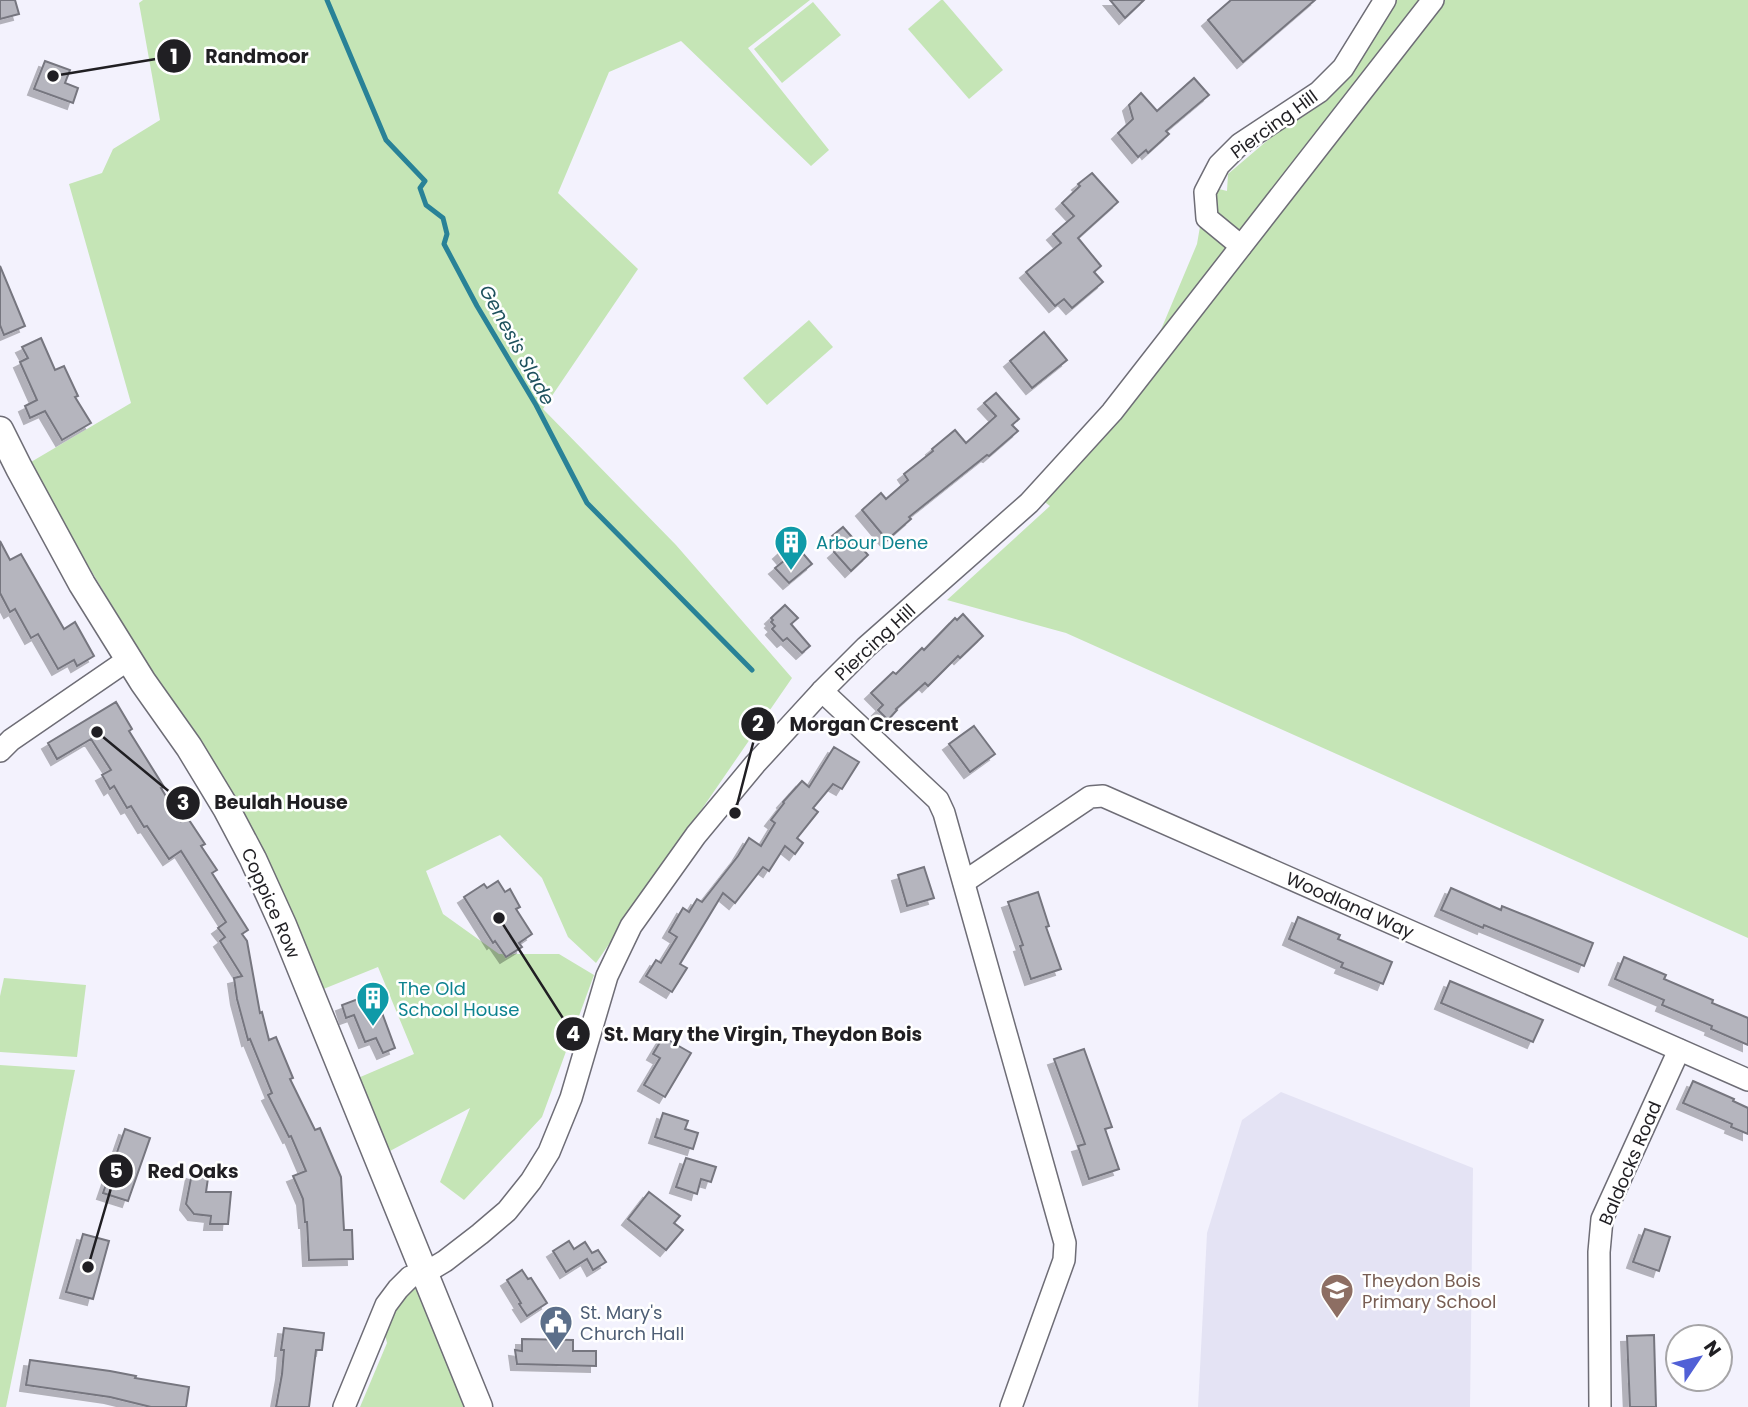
<svg xmlns="http://www.w3.org/2000/svg" width="1748" height="1407" font-family="Poppins,sans-serif">
<style>
.built{fill:#e4e3f4}
.green{fill:#c5e5b6}
.lines{fill:none;stroke-linecap:round;stroke-linejoin:round}
.stream{stroke:#298297;stroke-width:5}
.building{fill:#b5b5be;stroke:#76767f;stroke-width:2;filter:url(#shadow)}
.minor-casing{stroke:#6e6d76;stroke-width:24}
.major-casing{stroke:#6e6d76;stroke-width:29}
.minor{stroke:#fff;stroke-width:21}
.major{stroke:#fff;stroke-width:26}
.labels{text-anchor:middle;dominant-baseline:central;stroke-width:5;stroke-linejoin:round;paint-order:stroke}
.street-label{font-size:18px;fill:#201f23;stroke:#fff}
.culture-label{font-size:18px;fill:#0d838f;stroke:#fff;text-anchor:start}
.education-label{font-size:18px;fill:#785e54;stroke:#fff;text-anchor:start}
.service-label{font-size:18px;fill:#4e5e75;stroke:#fff;text-anchor:start}
.water-label{font-size:19px;font-style:italic;fill:#1e515d;stroke:#fff}
.leader{fill:none;stroke:#201f23;stroke-width:2.5}
.callout-dot{fill:#201f23;stroke:#fff;stroke-width:2.5}
.mark-label{font-size:21px;text-anchor:middle;font-weight:bold;fill:#fff}
.callout-label{font-size:19px;text-anchor:middle;font-weight:bold;fill:#201f23;stroke:#fff;stroke-width:5;stroke-linejoin:round;paint-order:stroke}
</style>
<defs>
<filter id="shadow"><feDropShadow dx="-6" dy="6" stdDeviation="0" flood-color="#0004"/></filter>
</defs>
<rect width="100%" height="100%" fill="#f3f2fd"/>
<path class="built" d="M1281,1092L1473,1168L1470,1407H1198L1207,1233L1242,1120Z"/>
<g class="green">
<path d="M143,0H810L748,48L829,150L811,166L681,41L609,72L558,193L638,269L543,409L676,545L792,678L596,963L568,937L542,878L500,835L426,871L443,914L499,954H559L594,975L542,1117L464,1200L440,1182L470,1108L390,1151L358,1078L414,1054L378,967L321,990L150,669L80,552L31,462L131,403L69,184L102,173L113,149L160,120L139,3Z"/>
<path d="M941,0H943L1003,70L969,99L908,29Z"/>
<path d="M1389,0H1748V938L1066,633L947,600L1050,506L1042,500L1160,332L1197,244L1207,186L1227,191L1228,174L1348,72Z"/>
<path d="M813,2L841,35L782,83L754,49Z"/>
<path d="M809,320L833,347L767,405L743,378Z"/>
<path d="M4,978L86,985L77,1057L0,1052V996Z"/>
<path d="M0,1065L75,1070L6,1407H0Z"/>
<path d="M414,1289L421,1290L467,1407H360L387,1343L384,1330C391,1313 397,1297 414,1289Z"/>
</g>
<g class="lines">
<path class="stream" d="M327,0L386,140L425,181L420,188L426,205L443,218L447,234L444,244L477,306L536,405L587,503L752,670"/>
</g>
<g class="building">
<path d="M0,0H15L19,14L0,19Z"/>
<path d="M1110,0H1144L1125,18Z"/>
<path d="M1231,0H1315L1243,62L1208,20Z"/>
<path d="M45,61L70,70L65,83L78,88L73,103L34,89Z"/>
<path d="M1194,78L1209,95L1166,131L1169,134L1148,153L1146,150L1138,157L1118,133L1133,119L1129,105L1141,93L1157,111Z"/>
<path d="M1092,173L1118,202L1078,238L1101,266L1094,272L1103,282L1072,308L1064,299L1055,306L1026,272L1061,243L1053,234L1074,216L1062,203L1080,186L1078,184Z"/>
<path d="M0,266L25,326L4,335L0,325Z"/>
<path d="M1044,332L1067,360L1032,388L1010,361Z"/>
<path d="M41,338L55,370L64,366L78,396L75,397L91,423L62,440L45,411L30,418L25,406L37,400L20,362L28,358L22,347Z"/>
<path d="M996,393L1019,419L1012,425L1018,431L989,456L987,455L909,517L911,519L887,540L862,510L881,493L886,499L908,480L904,474L933,451L932,449L955,430L966,443L996,416L984,403Z"/>
<path d="M843,527L868,555L851,571L834,552L841,546L832,536Z"/>
<path d="M0,541L10,560L21,554L64,629L75,622L94,656L77,666L74,660L58,669L38,634L31,638L15,609L10,612L0,593Z"/>
<path d="M790,543L797,552L800,550L812,564L789,583L775,568L785,560L779,553Z"/>
<path d="M785,605L798,618L791,624L810,646L802,653L787,638L783,641L772,629L775,626L771,622L773,620L771,618Z"/>
<path d="M963,614L983,636L960,658L958,656L928,686L925,683L896,709L897,710L888,720L878,710L883,705L871,693L893,672L896,674L922,648L924,650L955,618L957,620Z"/>
<path d="M116,702L132,729L129,731L164,787L161,788L181,821L187,817L205,844L201,846L217,870L212,873L248,930L242,934L247,941L260,1013L262,1012L269,1040L276,1037L293,1078L290,1079L315,1130L320,1128L341,1177L344,1230H352L353,1259L309,1260L307,1222H305L303,1199L293,1176L306,1171L291,1136L289,1137L268,1095L272,1093L250,1039L248,1040L237,999L234,978L242,976L220,941L225,937L218,928L226,922L181,851L169,859L147,826L144,827L131,806L127,808L114,786L110,789L102,775L111,770L91,739L57,759L48,743Z"/>
<path d="M974,726L995,754L970,772L949,744Z"/>
<path d="M834,747L859,762L842,789L833,784L813,808L818,812L797,838L803,843L795,854L785,846L769,871L763,867L735,903L723,893L680,964L687,968L672,992L646,976L656,960L661,963L677,937L669,932L683,908L689,912L697,899L702,902L738,856L749,838L761,846L775,823L771,820L784,803L783,802L802,781L809,787Z"/>
<path d="M924,867L934,898L907,906L898,875Z"/>
<path d="M498,881L505,892L510,889L520,907L516,909L532,934L519,943L522,947L506,957L495,941L493,943L464,897L484,884L487,888Z"/>
<path d="M1451,888L1501,910L1502,906L1593,943L1584,966L1484,925L1483,928L1441,910Z"/>
<path d="M1038,892L1049,926L1046,927L1061,969L1031,979L1020,946L1023,945L1008,902Z"/>
<path d="M1298,917L1340,935L1338,939L1392,962L1383,984L1341,967L1343,963L1289,939Z"/>
<path d="M1624,957L1666,975L1664,979L1713,1000L1712,1003L1748,1018V1045L1711,1029L1712,1026L1662,1005L1664,1000L1615,979Z"/>
<path d="M1450,981L1543,1020L1533,1042L1441,1003Z"/>
<path d="M366,996L370,1006L378,1002L395,1048L383,1053L376,1038L365,1042L354,1015L346,1018L342,1005Z"/>
<path d="M663,1037L691,1053L665,1097L644,1085L660,1058L653,1054Z"/>
<path d="M1084,1049L1112,1127L1105,1129L1119,1169L1089,1179L1078,1146L1085,1144L1054,1059Z"/>
<path d="M1693,1081L1734,1099L1733,1101L1748,1108V1134L1731,1127L1732,1124L1683,1103Z"/>
<path d="M663,1113L688,1121L685,1129L698,1133L693,1149L655,1137Z"/>
<path d="M125,1129L150,1138L128,1201L103,1193Z"/>
<path d="M686,1158L716,1167L711,1182L701,1179L697,1194L676,1187Z"/>
<path d="M192,1173L208,1178L206,1192H231L228,1224H210L211,1216L194,1214L186,1204Z"/>
<path d="M649,1192L680,1216L674,1223L683,1230L666,1250L628,1219Z"/>
<path d="M1645,1229L1670,1237L1659,1271L1633,1262Z"/>
<path d="M83,1234L109,1241L93,1299L66,1292Z"/>
<path d="M569,1241L574,1249L585,1242L592,1253L598,1250L606,1262L593,1270L587,1259L566,1272L553,1251Z"/>
<path d="M522,1270L528,1279L531,1278L547,1303L527,1316L519,1304L521,1303L507,1280Z"/>
<path d="M284,1328L324,1333L322,1350H316L309,1407H276L282,1374L284,1350H281Z"/>
<path d="M1654,1335L1656,1407H1630L1627,1336Z"/>
<path d="M522,1339L573,1340V1351H596V1366L517,1364L515,1350L522,1351Z"/>
<path d="M30,1360L110,1371L136,1376L135,1378L189,1387L186,1407H151L110,1397L26,1385Z"/>
</g>
<g class="lines">
<defs>
<g id="minor">
<path d="M1241,246L1207,218L1205,192L1219,165L1240,144L1319,92L1343,68L1385,0"/>
<path d="M822,691L938,800L944,813L1065,1243L1064,1260L1011,1407"/>
<path d="M0,751L11,740L129,659"/>
<path d="M964,882L1090,797L1103,796L1748,1080"/>
<path d="M344,1407L386,1305L398,1289L410,1277L425,1273L445,1261L480,1234L507,1211L531,1181L549,1152L571,1098L607,976L631,926L696,835L755,764L822,691L866,647L1029,503L1112,412L1433,0"/>
<path d="M1600,1407L1599,1252L1602,1219L1679,1050"/>
</g>
<path id="major" d="M0,430L19,468L82,584L143,682L189,747L226,808L253,859L283,925L479,1407"/>
</defs>
<use href="#minor" class="minor-casing"/>
<use href="#major" class="major-casing"/>
<use href="#minor" class="minor"/>
<use href="#major" class="major"/>
</g>
<defs>
<symbol id="building-pin" viewBox="-11 -11 22 30"><path d="M0 17L-7.5 6A9.5 9.5 0 1 1 7.5 6Z" fill="#0f9aa8" stroke="#fff"/><path d="M-4-6H4V6H1V3H-1V6H-4ZM-2.5-4.3h1.7v1.8h-1.7ZM.8-4.3h1.7v1.8H.8ZM-2.5-1h1.7V.8h-1.7ZM.8-1h1.7V.8H.8Z" fill="#fff"/></symbol>
<symbol id="school-pin" viewBox="-11 -11 22 30"><path d="M0 17L-7.5 6A9.5 9.5 0 1 1 7.5 6Z" fill="#8d6e63" stroke="#fff"/><path d="M0-5L7-2L0 1L-7-2ZM-4 1L0 2.5L4 1V4Q0 6-4 4Z" fill="#fff"/></symbol>
<symbol id="civic-pin" viewBox="-11 -11 22 30"><path d="M0 17L-7.5 6A9.5 9.5 0 1 1 7.5 6Z" fill="#5c6f8a" stroke="#fff"/><path d="M-.6-6.5H3V-4.5H.6V-3L4-1V1h2V6H-6V1h2V-1L-.6-3ZM-1.2 2.5V6h2.4V2.5Z" fill="#fff"/></symbol>
</defs>
<g fill-rule="evenodd">
<use href="#building-pin" x="772" y="523" width="38" height="52"/>
<use href="#building-pin" x="354" y="979" width="38" height="52"/>
<use href="#school-pin" x="1318" y="1271" width="38" height="52"/>
<use href="#civic-pin" x="537" y="1303" width="38" height="52"/>
</g>
<g class="labels">
<g class="street-label">
<text transform="translate(1274 124) rotate(-36)">Piercing Hill</text>
<text transform="translate(875 642) rotate(-43)">Piercing Hill</text>
<text transform="translate(271 903) rotate(66)">Coppice Row</text>
<text transform="translate(1350 905) rotate(24)">Woodland Way</text>
<text transform="translate(1630 1163) rotate(-67)">Baldocks Road</text>
</g>
<g class="culture-label">
<text x="816" y="542">Arbour Dene</text>
<text x="398" y="988">The Old<tspan x="398" dy="21">School House</tspan></text>
</g>
<g class="education-label">
<text x="1362" y="1280">Theydon Bois<tspan x="1362" dy="21">Primary School</tspan></text>
</g>
<g class="service-label">
<text x="580" y="1312">St. Mary's<tspan x="580" dy="21">Church Hall</tspan></text>
</g>
<g class="water-label">
<text transform="translate(517 345) rotate(61)">Genesis Slade</text>
</g>
</g>
<path class="leader" d="M53 76L174 56M735 813L758 724M97 732L183 803M499 918L573 1034M88 1267L116 1171"/>
<g class="callout-dot">
<circle cx="53" cy="76" r="7"/>
<circle cx="735" cy="813" r="7"/>
<circle cx="97" cy="732" r="7"/>
<circle cx="499" cy="918" r="7"/>
<circle cx="88" cy="1267" r="7"/>
<circle cx="174" cy="56" r="18"/>
<circle cx="758" cy="724" r="18"/>
<circle cx="183" cy="803" r="18"/>
<circle cx="573" cy="1034" r="18"/>
<circle cx="116" cy="1171" r="18"/>
</g>
<g class="mark-label">
<text x="174" y="64">1</text>
<text x="758" y="731">2</text>
<text x="183" y="810">3</text>
<text x="573" y="1041">4</text>
<text x="116" y="1178">5</text>
</g>
<g class="callout-label">
<text x="257" y="63">Randmoor</text>
<text x="874" y="731">Morgan Crescent</text>
<text x="281" y="809">Beulah House</text>
<text x="763" y="1041">St. Mary the Virgin, Theydon Bois</text>
<text x="193" y="1178">Red Oaks</text>
</g>
<g transform="translate(1699 1358) rotate(55)"><circle r="33" fill="#ffffff" stroke="#a6a5a7" stroke-width="2"/>
<path d="M0-5L12 26L0 18L-12 26Z" fill="#5160d6"/>
<text y="-10" font-size="19" font-weight="bold" text-anchor="middle" fill="#201f23">N</text>
</g>
</svg>
